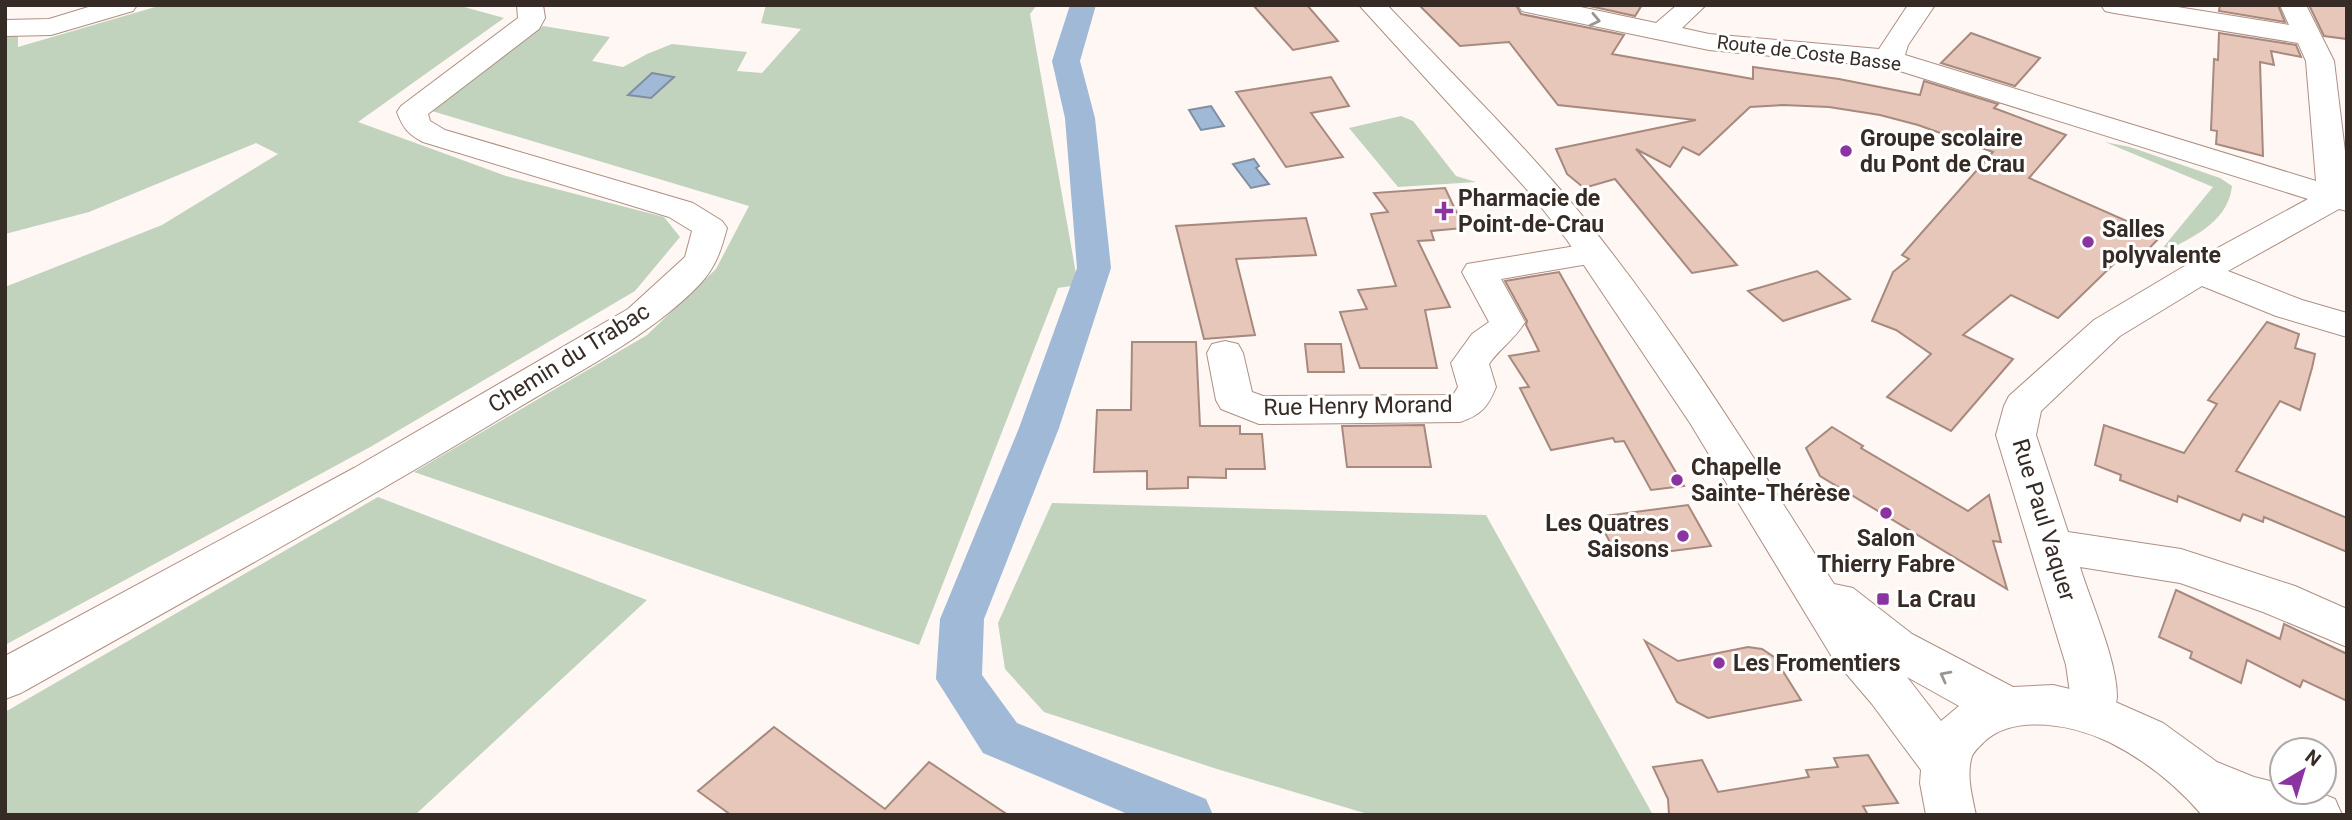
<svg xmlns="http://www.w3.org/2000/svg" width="2352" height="820" font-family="Roboto,sans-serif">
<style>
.green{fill:#c1d2bd}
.water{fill:#9fb9d7;stroke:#808ea2;stroke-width:2}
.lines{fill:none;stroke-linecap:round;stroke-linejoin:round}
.canal{fill:#9fb9d7;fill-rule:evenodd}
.building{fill:#e7c7ba;stroke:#a7897d;stroke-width:2}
.minor-casing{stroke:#ae8f83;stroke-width:2}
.major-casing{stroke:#ae8f83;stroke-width:2}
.minor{fill:#fff;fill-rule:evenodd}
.major{fill:#fff;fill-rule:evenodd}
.oneway{stroke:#9b9592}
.poi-dot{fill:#8b34a1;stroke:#fff;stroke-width:2.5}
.labels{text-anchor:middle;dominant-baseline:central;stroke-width:6;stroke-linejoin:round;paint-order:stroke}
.far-street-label{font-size:19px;fill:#372b26;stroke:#fff}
.poi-label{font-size:23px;font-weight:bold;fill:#372b26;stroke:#fff;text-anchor:start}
.street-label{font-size:23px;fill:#372b26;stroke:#fff}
</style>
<rect width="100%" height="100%" fill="#fef7f4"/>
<g class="green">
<path d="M162,5H457L504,18L358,122L506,176L664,217L680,237L635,291L372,446L5,645V287L162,225L278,154L256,143L89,212L5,234V35L18,36V47Z"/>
<path d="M766,5H1037L1030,14L1078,285L1058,288L919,645L414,472L647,335L716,269L749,206L432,111L543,26L610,37L592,61L623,67L647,54L672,44L747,52L737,71L762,73L801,29L761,23Z"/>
<path d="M1401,116L1413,121L1456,176L1476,182L1398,187L1349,128Z"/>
<path d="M2105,142L2130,147L2220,178L2232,186C2228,225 2186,240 2156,256L2213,187Z"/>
<path d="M378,497L647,600L415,815H5V712Z"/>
<path d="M1052,503L1486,515L1653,815H1371L1217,769L1044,712L1005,669L998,623Z"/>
</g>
<g class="water">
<path d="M652,73L674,77L651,98L628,95Z"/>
<path d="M1211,106L1224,126L1201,130L1189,110Z"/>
<path d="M1254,159L1259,166L1256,168L1269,184L1251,188L1233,164Z"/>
</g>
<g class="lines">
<path class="canal" d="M1070,5H1096L1080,61L1095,118L1111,268L1059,428L984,619L982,675L1017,723L1206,799L1213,815H1130L983,753L936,679L940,619L1019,428L1077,268L1065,118L1052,61Z"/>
</g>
<g class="building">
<path d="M1253,5H1307L1338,41L1293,50Z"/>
<path d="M1419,5H1516L1521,14L1624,35L1612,54L1753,79V67L1839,79L1920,95L1924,81L1998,104L1994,108L2066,135L2029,178L2161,236L2137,261L2123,255L2058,318L2011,295L1963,335L2013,359L1951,431L1887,397L1931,354L1896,330L1872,321L1893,272L1909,259L1902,255L1993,152L1918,125L1880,115L1829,107L1783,105L1750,107L1699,155L1683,147L1670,167L1636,149L1737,265L1692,273L1615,179L1584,188L1567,174L1556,149L1696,120L1558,105L1509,42L1460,46Z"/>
<path d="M1585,5H1642L1635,16Z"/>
<path d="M2220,5H2278L2285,22L2219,11Z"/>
<path d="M2309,5H2347V39L2324,36Z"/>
<path d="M1971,33L2040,58L2015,86L1941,63Z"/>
<path d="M2219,33L2296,45L2301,57L2271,51L2274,65L2260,62L2263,156L2216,144L2217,131L2211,130L2214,59L2218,60Z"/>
<path d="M1331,77L1349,106L1311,113L1343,157L1286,167L1236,92Z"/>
<path d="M1445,188L1464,228L1431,231L1434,240L1418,241L1450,307L1425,310L1437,368H1360L1340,312L1367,309L1358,290L1396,286L1371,214L1388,212L1374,193Z"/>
<path d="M1306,218L1316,255L1236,259L1255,335L1204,339L1176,226Z"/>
<path d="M1817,271L1850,299L1783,321L1748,291Z"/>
<path d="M1559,272L1592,330L1684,486L1651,490L1624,441L1615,442L1613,438L1551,450L1520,388L1529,387L1509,356L1539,351L1526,325L1527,321L1505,281Z"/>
<path d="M2267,322L2299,334L2295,348L2315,354L2312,368L2300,410L2280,401L2236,471L2347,518V552L2264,517L2263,522L2243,514L2240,521L2178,496L2177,502L2120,480L2121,475L2095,465L2104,425L2184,453L2217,404L2208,400Z"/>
<path d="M1132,342H1196L1200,426H1240V434H1262L1265,469H1226V478L1188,477V488L1147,489V471L1094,472L1097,410H1131Z"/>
<path d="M1305,344H1341L1344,372H1308Z"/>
<path d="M1424,425L1431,467H1347L1342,426Z"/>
<path d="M1832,427L1863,446L1861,448L1968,511L1989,495L2001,542L1993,541L2007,589L1820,476L1806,448Z"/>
<path d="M1688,505L1711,546L1618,558L1597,517Z"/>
<path d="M2176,590L2280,639L2284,624L2347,654V701L2303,680L2300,687L2247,660L2241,683L2190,658L2192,652L2159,637Z"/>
<path d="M1645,641L1678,661L1748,647L1762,649L1774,657L1801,700L1708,718L1677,702Z"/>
<path d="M774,727L885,809L929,762L1008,815H731L698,791Z"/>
<path d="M1868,755L1898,803L1863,806L1868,815H1669L1668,799L1653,767L1702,760L1718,792L1809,777L1806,770L1838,767L1834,758Z"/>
</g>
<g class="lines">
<defs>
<g id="minor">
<path d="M95,5H137L133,11L51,35L5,36V20L49,19Z"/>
<path d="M517,5H543L545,18L539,29L428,114L430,121L445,130L693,203L722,221L727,228C721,250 716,267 700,284C649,338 566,378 503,417C345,513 183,602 21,693L5,699V656L354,468L628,309L685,257L692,231L669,217L423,142C408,134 403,128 397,112L401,106L518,18Z"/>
<path d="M1518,5H1571L1656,23L1677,5H1706L1682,28L1709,34L1879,49L1908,5H1935L1908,45L1905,55L2316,181L2306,61L2298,43L2114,13L2105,11L2101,5H2165L2289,25L2280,5H2306L2334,61L2347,168V211L2339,209L2228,271L2302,300L2347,313V337L2276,316L2202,286L2120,336L2041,411L2036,435L2068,532L2181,549L2295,586L2347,609V647L2263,612L2180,583L2080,567C2091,603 2117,660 2117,697C2117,705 2110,714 2105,720C2093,733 2081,731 2066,726L2059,711L2070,693L2066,665L1996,435L2004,406L2009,396L2094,320L2188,264L2308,199L1887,67L1709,50L1531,13L1522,11Z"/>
<path d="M1594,243L1606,247L1611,254L1606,261L1501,279L1525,322C1515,339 1500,348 1489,364L1496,387C1488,407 1481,415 1460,422L1259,424L1221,409L1216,400L1207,353L1212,344L1225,341L1238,344L1243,353L1252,392L1263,396L1453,395L1458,387L1451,363L1472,334L1489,322L1462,272L1467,264Z"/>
</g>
<path id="major" d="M1359,5H1387C1455,77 1527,147 1589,224C1680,337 1756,462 1834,584L1853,588L1912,634L2013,687L2053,685L2104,697L2163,723L2217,762L2254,777L2282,784V792H2318L2335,799L2342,815H2202C2176,785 2145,760 2109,742C2076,726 2017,713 1986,740C1981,745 1975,750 1972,756C1966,775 1972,796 1976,815H1926L1920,783L1921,770L1872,704L1832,657L1690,423L1567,240L1530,193ZM1907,677L1959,706L1941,721Z"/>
</defs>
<use href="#minor" class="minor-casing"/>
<use href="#major" class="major-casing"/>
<use href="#minor" class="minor"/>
<use href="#major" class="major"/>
</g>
<defs><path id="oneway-chevron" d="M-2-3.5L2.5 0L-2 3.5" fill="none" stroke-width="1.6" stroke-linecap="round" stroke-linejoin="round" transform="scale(1.75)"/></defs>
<g class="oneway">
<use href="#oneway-chevron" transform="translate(1595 20) rotate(12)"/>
<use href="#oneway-chevron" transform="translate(1945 676) rotate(-152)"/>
</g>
<g class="poi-dot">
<circle cx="1846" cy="151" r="7"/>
<path d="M1440.5 200.5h7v7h7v7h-7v7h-7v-7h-7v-7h7z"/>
<circle cx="2088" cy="242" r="7"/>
<circle cx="1677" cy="480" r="7"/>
<circle cx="1886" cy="513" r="7"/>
<circle cx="1683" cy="536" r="7"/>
<rect x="1876" y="592" width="14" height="14" rx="3.5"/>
<circle cx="1719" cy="663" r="7"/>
</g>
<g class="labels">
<g class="far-street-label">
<text transform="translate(1809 53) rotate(7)">Route de Coste Basse</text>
</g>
<g class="poi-label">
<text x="1860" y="138">Groupe scolaire<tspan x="1860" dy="26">du Pont de Crau</tspan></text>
<text x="1458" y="198">Pharmacie de<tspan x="1458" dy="26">Point-de-Crau</tspan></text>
<text x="2102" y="229">Salles<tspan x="2102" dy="26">polyvalente</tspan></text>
<text x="1691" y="467">Chapelle<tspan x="1691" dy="26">Sainte-Thérèse</tspan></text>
<text x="1669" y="523" text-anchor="end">Les Quatres<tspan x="1669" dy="26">Saisons</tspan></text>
<text x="1886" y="538" text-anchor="middle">Salon<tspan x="1886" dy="26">Thierry Fabre</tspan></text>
<text x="1897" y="599">La Crau</text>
<text x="1733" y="663">Les Fromentiers</text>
</g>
<g class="street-label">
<text transform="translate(569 358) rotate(-32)">Chemin du Trabac</text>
<text transform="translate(1358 406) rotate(-1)">Rue Henry Morand</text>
<text transform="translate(2044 520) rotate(73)">Rue Paul Vaquer</text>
</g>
</g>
<rect width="2352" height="820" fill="none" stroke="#372b26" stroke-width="14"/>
<g transform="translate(2303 771) rotate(38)"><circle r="33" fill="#ffffff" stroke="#afaaa8" stroke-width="2"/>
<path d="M0-5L12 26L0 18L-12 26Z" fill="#8b34a1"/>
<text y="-10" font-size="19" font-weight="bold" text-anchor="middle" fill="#372b26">N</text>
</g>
</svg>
